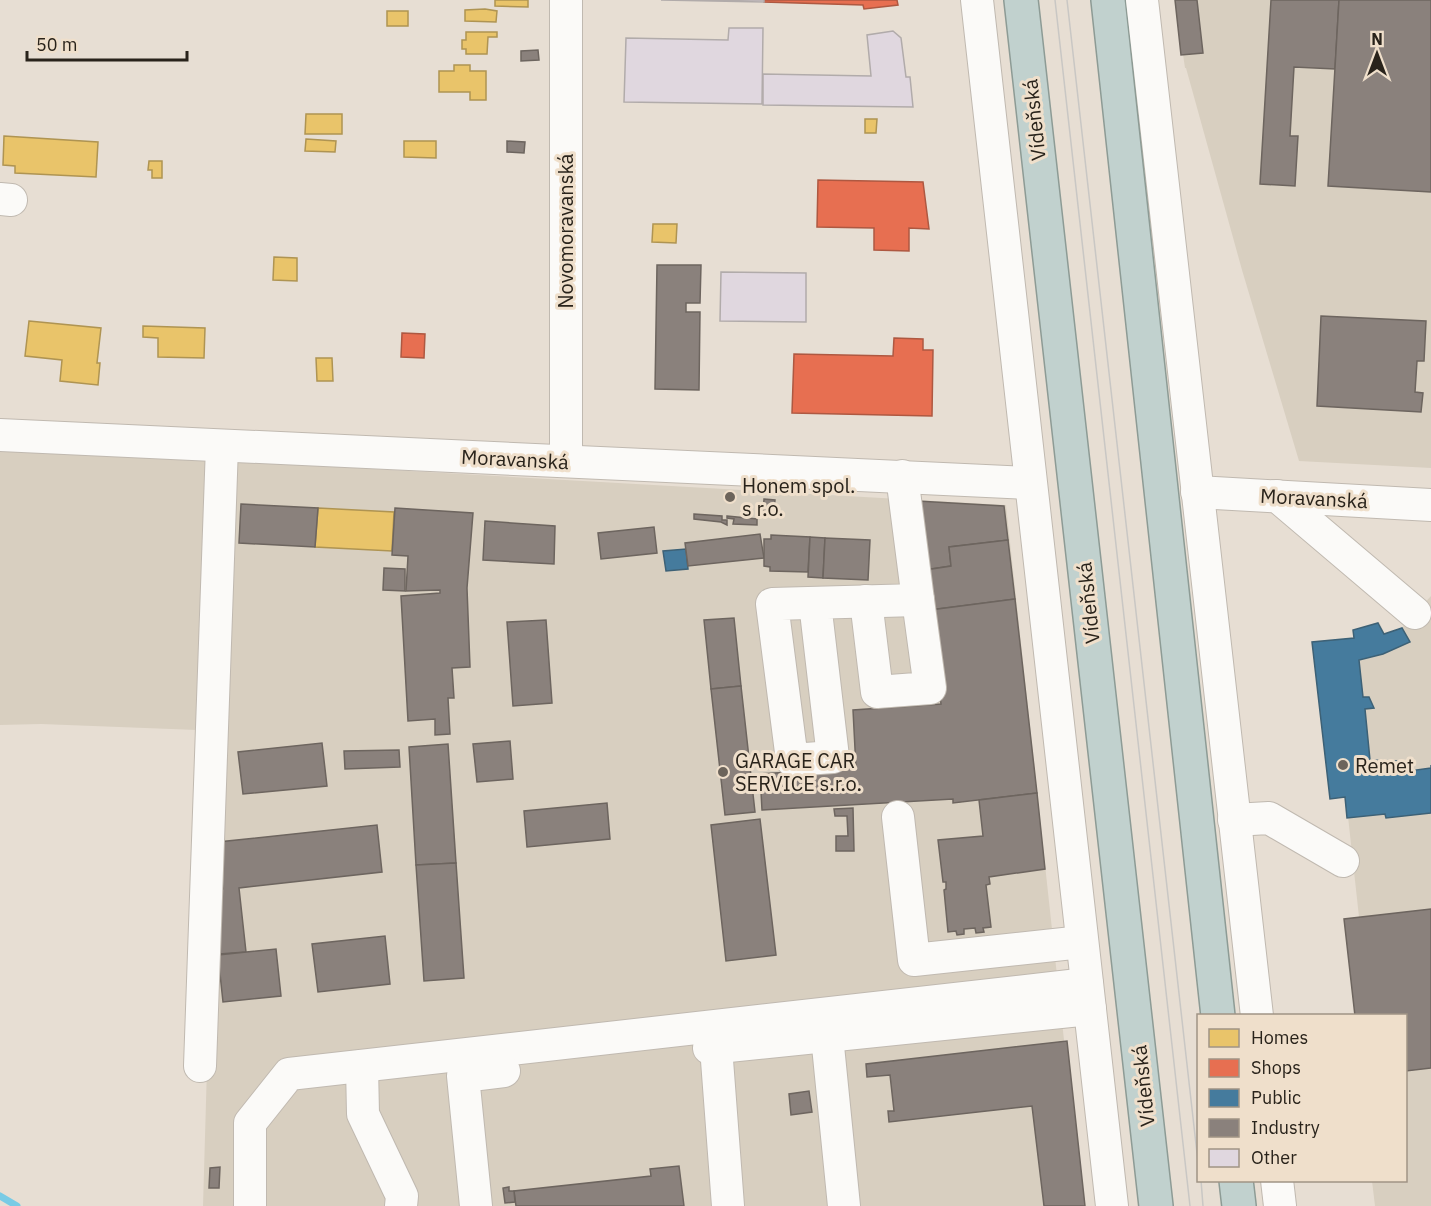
<svg xmlns="http://www.w3.org/2000/svg" width="1431" height="1206" font-family="'IBM Plex Sans',sans-serif">
<style>
.industrial{fill:#d8cfc0}
.homes{fill:#e9c46a;stroke:#af9452;stroke-width:1.5}
.shops{fill:#e76f51;stroke:#ae5841;stroke-width:1.5}
.public{fill:#457b9d;stroke:#3d6176;stroke-width:1.5}
.industry{fill:#8a817c;stroke:#6d655f;stroke-width:1.5}
.lines{fill:none;stroke-linecap:round;stroke-linejoin:round}
.stream{stroke:#79cbe5;stroke-width:7}
.building{fill:#e0d7df;stroke:#b1abaa;stroke-width:1.5}
.minor-casing{stroke:#c0b9b0;stroke-width:34}
.highway-casing{stroke:#8d9b95;stroke-width:36}
.minor{stroke:#fbfaf8;stroke-width:32}
.highway{stroke:#c1d1ce;stroke-width:33}
.tram{stroke:#c9c7c4;stroke-width:1.5}
.poi-dot{fill:#6c645b;stroke:#efdfcb;stroke-width:2}
.labels{text-anchor:middle;dominant-baseline:central;stroke-width:6;stroke-linejoin:round;paint-order:stroke}
.street-label{font-size:20px;fill:#29231b;stroke:#efdfcb}
.poi-label{font-size:20px;fill:#29231b;stroke:#efdfcb;text-anchor:start}
</style>
<rect width="100%" height="100%" fill="#e7ded3"/>
<g class="industrial">
<path d="M1175,0H1431V468L1299,461L1242,270L1186,68H1185Z"/>
<path d="M0,451L231,461L1006,505L1082,1206H203L207,1067L197,730L41,724L0,725Z"/>
<path d="M1431,596V1206H1375L1372,1181L1406,1180V1016L1355,1015L1344,919L1359,917L1343,771L1313,642L1354,638V630L1379,622L1385,634L1402,628Z"/>
</g>
<g class="homes">
<path d="M495,0H528V7L495,6Z"/>
<path d="M485,9L497,11L496,22L465,21V10Z"/>
<rect x="387" y="11" width="21" height="15"/>
<path d="M466,32H497V37H488L487,54H466V49H462V40H466Z"/>
<path d="M454,65H470V71H486V100H470V92H439V71H454Z"/>
<path d="M306,114H342V134H305Z"/>
<path d="M865,119H877L876,133H865Z"/>
<path d="M4,136L98,142L96,177L15,173V166L3,165Z"/>
<path d="M306,139L336,141L335,152L305,151Z"/>
<path d="M404,141H436V158L404,157Z"/>
<path d="M149,161H162V178H152V170H148Z"/>
<path d="M653,224H677L676,243L652,242Z"/>
<path d="M274,257L297,258V281L273,280Z"/>
<path d="M29,321L101,328L97,363H100L98,385L60,381L62,360L25,356Z"/>
<path d="M143,326L205,328L204,358L158,357V338L143,337Z"/>
<path d="M316,358H332L333,381H317Z"/>
<path d="M318,508L394,512L392,551L315,547Z"/>
</g>
<g class="shops">
<path d="M764,0H897L898,5L864,9L863,5L764,2Z"/>
<path d="M818,180L923,182L929,229L909,228V251L874,250V228L817,227Z"/>
<path d="M402,333L425,334L424,358L401,357Z"/>
<path d="M894,338L923,339V350H933L932,416L792,413L794,354L893,356Z"/>
</g>
<g class="public">
<path d="M686,549L688,569L666,571L663,551Z"/>
<path d="M1378,623L1384,634L1402,628L1410,642L1383,654L1359,660L1363,697H1369L1374,708L1365,709L1370,760L1397,761L1402,772L1431,768V765V813L1386,818L1385,814L1347,818L1345,797L1330,799L1312,642L1354,638L1353,630Z"/>
</g>
<g class="industry">
<path d="M1175,0H1197L1203,53L1181,55Z"/>
<path d="M1271,0H1339L1335,69L1294,67L1290,136H1298L1295,186L1260,184Z"/>
<path d="M1339,0H1431V192L1328,186Z"/>
<path d="M538,50L539,60L521,61V51Z"/>
<path d="M507,141L525,142L524,153L507,152Z"/>
<path d="M657,265H701L700,303H686V312H700L699,390L655,389Z"/>
<path d="M1321,316L1426,321L1424,361H1417L1415,392L1423,393L1421,412L1317,406Z"/>
<path d="M764,499L775,500L774,512L770,516H763Z"/>
<path d="M917,501L1004,506L1008,540L949,547L951,566L925,570Z"/>
<path d="M241,504L318,508L315,547L239,543Z"/>
<path d="M395,508L473,513L467,588L470,667L452,668L454,698H448L450,734L435,735V719L408,721L401,596L440,593V590L406,591L408,556L392,555Z"/>
<path d="M694,514L722,516V520H727V525L721,522L694,519Z"/>
<path d="M727,516L757,519V525L733,524L734,519L727,518Z"/>
<path d="M485,521L555,526L554,564L483,560Z"/>
<path d="M654,527L657,553L601,559L598,533Z"/>
<path d="M760,534L764,558L688,566L685,543Z"/>
<path d="M771,535L810,537L808,572L770,571V567L764,566V539H771Z"/>
<path d="M810,537L825,538L823,578L808,577Z"/>
<path d="M825,538L870,540L868,580L823,578Z"/>
<path d="M1008,540L1015,599L930,610L925,570L951,566L949,547Z"/>
<path d="M384,568L405,569V591L383,590Z"/>
<path d="M1015,599L1037,793L953,803V799L762,810L760,774L856,768L853,710L941,704L930,610Z"/>
<path d="M734,618L741,686L711,689L704,620Z"/>
<path d="M546,620L552,703L513,706L507,622Z"/>
<path d="M741,686L755,812L725,815L711,689Z"/>
<path d="M510,741L513,779L477,782L473,744Z"/>
<path d="M322,743L327,786L243,794L238,752Z"/>
<path d="M448,744L456,863L416,865L409,747Z"/>
<path d="M399,750L400,767L345,769L344,751Z"/>
<path d="M1037,793L1045,869L989,877L990,884L986,885L991,927L983,928L984,932L976,933L975,928L964,929V934L957,935L956,931L948,932L944,890L946,889V882H943L938,840L983,836L979,800Z"/>
<path d="M607,803L610,839L527,847L524,811Z"/>
<path d="M853,808L854,851H836V836H848L847,816H835L834,809Z"/>
<path d="M760,819L776,955L726,961L711,825Z"/>
<path d="M377,825L382,872L239,888L246,952L219,954L217,890L223,889L218,842Z"/>
<path d="M456,863L464,978L424,981L416,865Z"/>
<path d="M1431,909V1068L1406,1071V1016H1355L1344,919Z"/>
<path d="M385,936L390,984L318,992L312,944Z"/>
<path d="M276,949L281,996L223,1002L218,955Z"/>
<path d="M1067,1041L1085,1206H1044L1032,1106L889,1122L888,1111H894L890,1075L867,1077L866,1064Z"/>
<path d="M809,1091L812,1112L791,1115L789,1094Z"/>
<path d="M679,1166L684,1206H516L514,1191L651,1176L650,1169Z"/>
<path d="M220,1167L219,1188H209L210,1168Z"/>
<path d="M509,1187V1191H514L515,1202L505,1203L503,1188Z"/>
</g>
<g class="lines">
<path class="stream" d="M0,1196L17,1206"/>
</g>
<g class="building">
<path d="M661,0H764V2Z"/>
<path d="M729,28H763L762,104L624,102L626,38L728,40Z"/>
<path d="M893,31L901,38L906,77H910L913,107L763,105V74L871,76L867,35Z"/>
<path d="M721,272L806,273V322L720,321Z"/>
</g>
<g class="lines">
<defs>
<g id="minor">
<path d="M977,0L1112,1206"/>
<path d="M1142,0L1257,1016"/>
<path d="M0,199L11,200"/>
<path d="M0,435L1030,483"/>
<path d="M566,461V0"/>
<path d="M1197,492L1431,505"/>
<path d="M1277,496L1415,613"/>
<path d="M866,601L877,692L930,688L918,600"/>
<path d="M815,603L833,757L792,760L772,604L918,600L902,476"/>
<path d="M898,817L914,960L1082,942"/>
<path d="M1234,820L1269,818L1343,861"/>
<path d="M827,1036L844,1206"/>
<path d="M716,1047L728,1206"/>
<path d="M709,1048L1090,1009"/>
<path d="M200,1066L222,446"/>
<path d="M362,1066L363,1114L402,1196L401,1206"/>
<path d="M1277,1180L1280,1206"/>
<path d="M250,1206V1123L289,1074L1087,984"/>
<path d="M476,1206L463,1076L504,1071"/>
</g>
<g id="highway">
<path d="M1021,0L1156,1206"/>
<path d="M1108,0L1218,1016"/>
<path d="M1236,1180L1239,1206"/>
</g>
</defs>
<use href="#minor" class="minor-casing"/>
<use href="#highway" class="highway-casing"/>
<use href="#minor" class="minor"/>
<use href="#highway" class="highway"/>
<g class="tram">
<path d="M1055,0L1190,1206"/>
<path d="M1067,0L1198,1162"/>
<path d="M1201,1180L1203,1206"/>
</g>
</g>
<g class="poi-dot">
<circle cx="730" cy="497" r="6"/>
<circle cx="1343" cy="765" r="6"/>
<circle cx="723" cy="772" r="6"/>
</g>
<g class="labels">
<g class="street-label">
<text transform="translate(1034 120) rotate(-96)">Vídeňská</text>
<text transform="translate(565 231) rotate(-90)">Novomoravanská</text>
<text transform="translate(515 459) rotate(3)">Moravanská</text>
<text transform="translate(1314 498) rotate(3)">Moravanská</text>
<text transform="translate(1088 603) rotate(-96)">Vídeňská</text>
<text transform="translate(1143 1086) rotate(-96)">Vídeňská</text>
</g>
<g class="poi-label">
<text x="742" y="485">Honem spol.<tspan x="742" dy="23">s r.o.</tspan></text>
<text x="735" y="760">GARAGE CAR<tspan x="735" dy="23">SERVICE s.r.o.</tspan></text>
<text x="1355" y="765">Remet</text>
</g>
</g>
<rect x="1197" y="1014" width="210" height="168" fill="#efdfcb" stroke="#a09485" stroke-width="1.5"/>
<rect x="1209" y="1029" width="30" height="18" fill="#e9c46a" stroke="#a09485" stroke-width="1.5"/>
<text x="1251" y="1044" font-size="18" fill="#29231b">Homes</text>
<rect x="1209" y="1059" width="30" height="18" fill="#e76f51" stroke="#a09485" stroke-width="1.5"/>
<text x="1251" y="1074" font-size="18" fill="#29231b">Shops</text>
<rect x="1209" y="1089" width="30" height="18" fill="#457b9d" stroke="#a09485" stroke-width="1.5"/>
<text x="1251" y="1104" font-size="18" fill="#29231b">Public</text>
<rect x="1209" y="1119" width="30" height="18" fill="#8a817c" stroke="#a09485" stroke-width="1.5"/>
<text x="1251" y="1134" font-size="18" fill="#29231b">Industry</text>
<rect x="1209" y="1149" width="30" height="18" fill="#e0d7df" stroke="#a09485" stroke-width="1.5"/>
<text x="1251" y="1164" font-size="18" fill="#29231b">Other</text>
<g transform="translate(1377 54)" stroke="#efdfcb" stroke-width="4.5" paint-order="stroke">
<path d="M0-4.5L10 22L0 15L-10 22Z" fill="#29231b"/>
<text y="-9" font-size="16" font-weight="bold" text-anchor="middle" fill="#29231b">N</text>
</g>
<path d="M27 51v9h160v-9" fill="none" stroke="#29231b" stroke-width="3"/>
<text x="36" y="51" font-size="18" fill="#29231b" stroke="#efdfcb" stroke-width="4.5" paint-order="stroke">50 m</text>
</svg>
